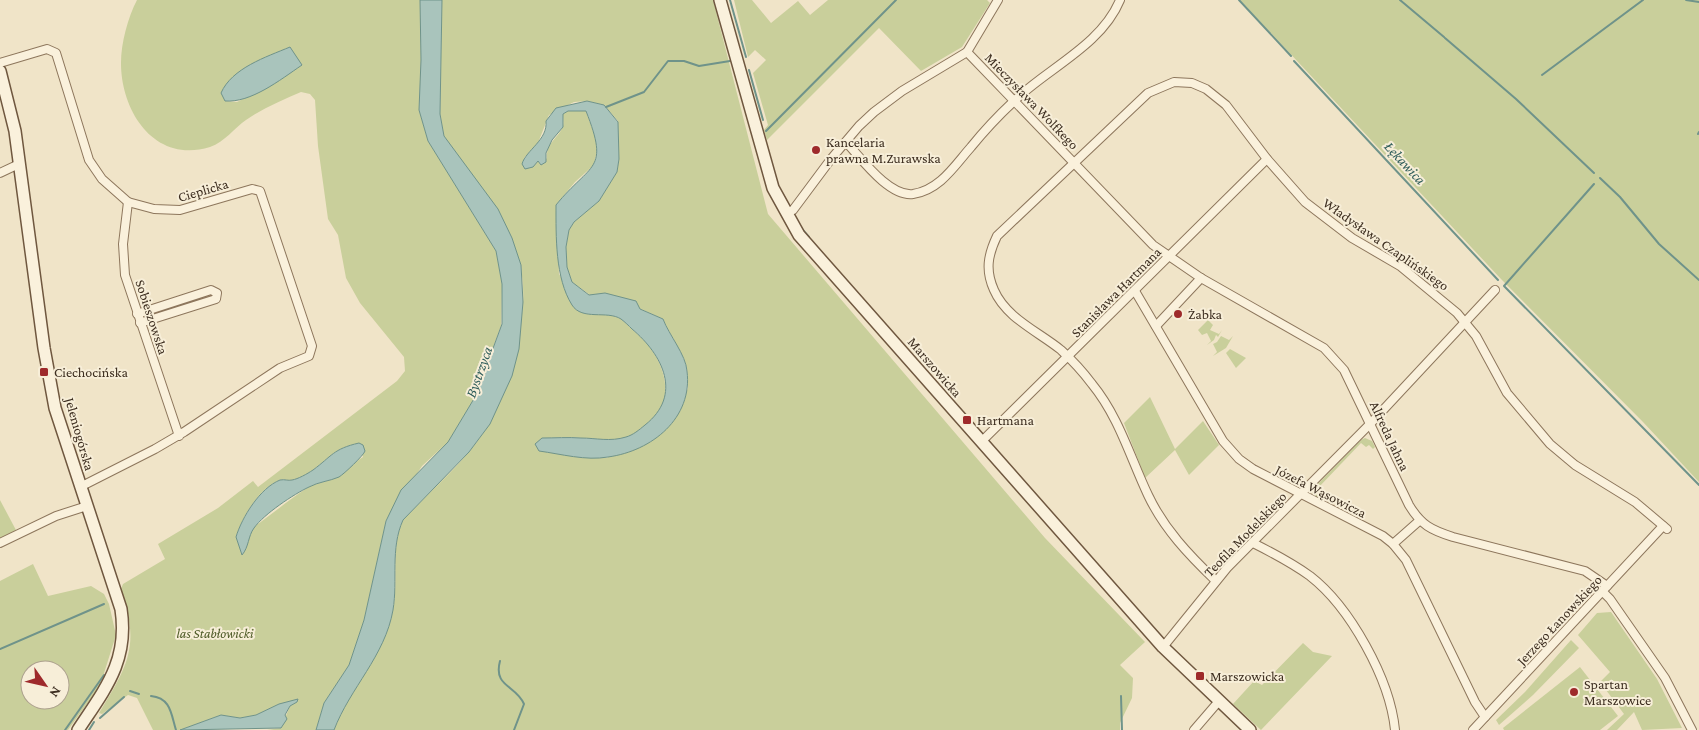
<svg xmlns="http://www.w3.org/2000/svg" width="1699" height="730" font-family="'Crimson Pro',serif">
<style>
.green{fill:#c9cf9b;fill-rule:evenodd}
.water{fill:#a9c4bc;stroke:#6f938a}
.lines{fill:none;stroke-linecap:round;stroke-linejoin:round}
.stream{stroke:#6f938a;stroke-width:2}
.street-casing{stroke:#8d765c;stroke-width:10}
.secondary-casing{stroke:#6f573f;stroke-width:14}
.street{stroke:#faf1dc;stroke-width:8}
.secondary{stroke:#faf1dc;stroke-width:11}
.poi-dot{fill:#9e2a2b;stroke:#f7eed8;stroke-width:2}
.labels{text-anchor:middle;dominant-baseline:central;stroke-width:4;stroke-linejoin:round;paint-order:stroke}
.street-label{font-size:14px;fill:#3d2e20;stroke:#f7eed8}
.poi-label{font-size:14px;fill:#3d2e20;stroke:#f7eed8;text-anchor:start}
.park-label{font-size:14px;font-style:italic;fill:#4d5a26;stroke:#f7eed8}
.water-label{font-size:15px;font-style:italic;fill:#2f5d5a;stroke:#f7eed8}
</style>
<rect width="100%" height="100%" fill="#f0e4c8"/>
<g class="green">
<path d="M137,0H420L421,60L419,110L428,141L496,251L502,284L501,326L475,397L448,442L422,466L386,521L364,620L349,665L324,703L316,730H267L281,728L290,706L297,702L279,704L256,715L240,718L221,715L180,730H153L137,698L128,695L102,714L99,713C129,664 140,645 121,589L123,584L165,559L158,544L218,508L253,481L258,487L397,381L405,371L404,357L360,303L346,278L338,235L328,219L318,146L315,100L310,94L301,92C283,100 263,108 246,120C234,128 225,142 210,147C155,164 121,112 121,63C121,43 128,17 137,0ZM284,78L237,102L225,101ZM359,443L363,457C354,462 348,471 339,476C330,482 316,482 307,488C282,504 261,525 236,537C242,517 259,488 280,480C285,479 287,481 292,480C298,479 307,474 313,470C332,456 333,449 359,443Z"/>
<path d="M442,0H713L768,214L1045,538L1145,642L1120,665L1133,678L1132,698L1120,723V730H334C350,688 384,655 393,610C399,580 390,549 403,520C428,493 457,469 479,439C502,409 521,340 523,303C524,290 522,277 521,265L444,136L440,114ZM587,101L604,105L618,121L619,159L617,172L599,201L574,222L569,230L566,247L567,267L572,282L590,295L605,293L663,319C670,336 684,353 687,369C688,376 688,383 688,389L607,458L543,438C555,438 568,437 581,438C596,438 611,442 627,437C682,417 672,362 634,331C629,327 625,321 619,318C608,313 597,314 585,314L559,274L556,205L575,182L594,165L598,145L586,111H568L563,114C563,117 564,123 563,126C559,138 546,142 547,158L541,165L538,161L533,167L525,168L524,158L538,143L549,115L574,102Z"/>
<path d="M734,0H752L771,23L798,1L810,15L828,0H987L990,3L962,47L921,71L879,28L767,140L764,130L768,125L753,73L766,60L755,50L748,57Z"/>
<path d="M1240,0H1699V482L1643,422L1501,279Z"/>
<path d="M1208,320L1213,325L1210,330L1219,334L1222,330L1218,337L1216,335L1214,340L1207,345L1211,341L1207,333L1202,335L1198,330Z"/>
<path d="M1221,336L1229,340L1233,336L1226,348L1213,356L1217,352L1213,344L1217,342Z"/>
<path d="M1230,349L1246,358L1236,368L1226,353Z"/>
<path d="M1150,397L1175,449L1203,421L1219,445L1189,475L1175,450L1145,478L1124,423Z"/>
<path d="M1365,438L1372,441L1375,447L1373,449L1369,445L1366,447L1361,443L1318,488L1324,499L1314,497L1312,492L1315,487L1361,440Z"/>
<path d="M0,500L17,532L0,540Z"/>
<path d="M33,564L48,596L91,586L104,594L109,604L116,635L100,686L68,730H0V581ZM30,670H60V700H30Z"/>
<path d="M1611,612L1657,679L1682,728L1642,730L1634,712L1617,730H1607L1624,714L1600,682L1610,672L1578,635L1597,613Z"/>
<path d="M1571,640L1579,648L1533,695L1499,725L1496,720L1525,692Z"/>
<path d="M1303,643L1313,652L1332,656L1261,730L1233,704L1254,681L1262,685Z"/>
<path d="M1580,667L1618,716L1600,730H1504L1503,728Z"/>
</g>
<g class="water">
<path d="M420,0H442L440,114L444,136L498,209L512,238L521,265L523,302L519,349L512,376L490,424L469,452L403,520C390,549 398,580 393,610C385,656 350,688 334,730H316L324,703L349,665L364,620L386,521L401,490L448,442L475,397L502,324V284L496,251L428,141L419,110L421,60Z"/>
<path d="M290,47L302,65C280,80 251,103 225,101L221,93C232,68 266,57 290,47Z"/>
<path d="M587,101L604,105L618,122L619,159L617,172L599,201L574,222L569,230L566,247L567,267L572,282L589,295L605,293L636,301L640,309L663,319C669,335 686,355 687,371C693,418 652,451 608,457C586,461 561,454 539,451L535,444L542,438C555,438 568,437 581,438C596,438 610,442 626,437C633,435 639,430 645,425C683,395 663,355 632,329C629,326 625,322 621,319C607,310 582,321 572,305C555,278 556,236 556,205C591,162 610,172 586,111H568L563,114V127L552,140L546,153V162L541,165L538,161L533,167L525,169L522,164C526,150 548,140 546,121L556,108Z"/>
<path d="M359,443L363,445L365,451C364,455 344,474 339,477C330,481 318,482 309,487C294,494 264,514 254,528C248,536 249,547 242,555L236,537C242,517 260,488 280,480C285,479 288,481 292,480C298,479 307,474 313,470C332,456 333,449 359,443Z"/>
<path d="M298,699L297,702L290,706L285,715L287,719L281,728L180,730L221,715L240,718L256,715L279,704Z"/>
</g>
<g class="lines">
<g class="stream">
<path d="M730,0L746,57"/>
<path d="M1239,0L1291,56"/>
<path d="M1400,0L1444,37"/>
<path d="M1686,0L1699,2"/>
<path d="M1445,38L1516,99L1594,173"/>
<path d="M1294,61L1498,280"/>
<path d="M749,70L763,120"/>
<path d="M1542,75L1643,0"/>
<path d="M606,107L644,92L668,61H684L699,66L730,61"/>
<path d="M766,131L896,0"/>
<path d="M1698,134L1699,132"/>
<path d="M1600,178L1620,197L1659,244L1699,280"/>
<path d="M1594,184L1504,286L1699,485"/>
<path d="M802,229L809,237"/>
<path d="M0,649L104,604"/>
<path d="M500,661C493,687 516,685 524,704L514,730"/>
<path d="M130,691L139,694"/>
<path d="M151,696C171,698 171,714 176,730"/>
<path d="M1121,696L1122,730"/>
<path d="M100,718L124,697"/>
<path d="M65,730L104,675"/>
<path d="M89,730L94,722"/>
</g>
<defs>
<g id="street">
<path d="M967,52L1153,245L1201,278L1324,348L1344,370L1409,505C1421,525 1431,530 1453,537L1585,571L1607,586"/>
<path d="M0,63L47,49L56,53L89,160L102,179L128,202L154,209L180,210L252,189L260,191L312,346L309,356L280,368L184,432L155,449L80,487"/>
<path d="M846,142C861,158 889,197 913,194C940,190 955,165 971,147C984,131 998,116 1013,102C1046,69 1101,46 1120,0"/>
<path d="M0,173L19,164"/>
<path d="M128,202L123,244L125,275L179,436"/>
<path d="M786,213L793,210L831,159L859,126L874,112L902,91L967,52L998,0"/>
<path d="M1135,291L1223,441L1239,459L1253,469L1383,536L1393,544L1406,560L1475,702L1485,717"/>
<path d="M137,314L211,290L217,293L216,299L140,323"/>
<path d="M1156,326L1201,278"/>
<path d="M981,442L1267,159"/>
<path d="M0,543L56,516L87,506"/>
<path d="M1253,543C1273,553 1292,563 1310,576C1350,607 1390,679 1395,730"/>
<path d="M1393,544L1419,521"/>
<path d="M1216,581C1189,555 1164,529 1148,495C1130,457 1119,417 1092,384C1083,372 1072,360 1061,350C1039,332 1006,318 994,290C985,270 988,255 997,236L1148,93L1174,82L1192,83L1206,89L1226,105L1267,159L1305,202L1352,238L1400,266L1457,313L1476,336L1507,393L1550,444L1575,465L1635,502L1667,529"/>
<path d="M1602,591L1610,599L1665,678L1692,730"/>
<path d="M1163,647L1227,568L1370,424L1495,290"/>
<path d="M1194,730L1219,701"/>
<path d="M1473,730L1663,526"/>
</g>
<g id="secondary">
<path d="M720,0L773,188L799,235L1163,647L1250,730"/>
<path d="M0,71L15,131L44,348L55,408L121,609C129,661 105,689 78,730"/>
</g>
</defs>
<use href="#street" class="street-casing"/>
<use href="#secondary" class="secondary-casing"/>
<use href="#street" class="street"/>
<use href="#secondary" class="secondary"/>
</g>
<g class="poi-dot">
<circle cx="816" cy="150" r="5"/>
<circle cx="1178" cy="314" r="5"/>
<rect x="39" y="367" width="10" height="10" rx="2.5"/>
<rect x="962" y="415" width="10" height="10" rx="2.5"/>
<rect x="1195" y="671" width="10" height="10" rx="2.5"/>
<circle cx="1574" cy="692" r="5"/>
</g>
<g class="labels">
<g class="street-label">
<text transform="translate(1032 101) rotate(46)">Mieczysława Wolfkego</text>
<text transform="translate(203 190) rotate(-16)">Cieplicka</text>
<text transform="translate(1386 244) rotate(35)">Władysława Czaplińskiego</text>
<text transform="translate(1116 292) rotate(-45)">Stanisława Hartmana</text>
<text transform="translate(152 317) rotate(72)">Sobieszowska</text>
<text transform="translate(935 367) rotate(49)">Marszowicka</text>
<text transform="translate(80 434) rotate(74)">Jeleniogórska</text>
<text transform="translate(1390 436) rotate(65)">Alfreda Jahna</text>
<text transform="translate(1321 491) rotate(27)">Józefa Wąsowicza</text>
<text transform="translate(1245 534) rotate(-46)">Teofila Modelskiego</text>
<text transform="translate(1559 620) rotate(-47)">Jerzego Łanowskiego</text>
</g>
<g class="poi-label">
<text x="826" y="142">Kancelaria<tspan x="826" dy="16">prawna M.Zurawska</tspan></text>
<text x="1188" y="314">Żabka</text>
<text x="54" y="372">Ciechocińska</text>
<text x="977" y="420">Hartmana</text>
<text x="1210" y="676">Marszowicka</text>
<text x="1584" y="684">Spartan<tspan x="1584" dy="16">Marszowice</tspan></text>
</g>
<g class="park-label">
<text x="215" y="633">las Stabłowicki</text>
</g>
<g class="water-label">
<text transform="translate(1405 163) rotate(47)">Łękawica</text>
<text transform="translate(479 372) rotate(-70)">Bystrzyca</text>
</g>
</g>
<g transform="translate(45 685) rotate(124)"><circle r="24" fill="#f7eed8" stroke="#ada18e"/>
<path d="M0-4L9 19L0 12L-9 19Z" fill="#9e2a2b"/>
<text y="-8" font-size="14" font-weight="bold" text-anchor="middle" fill="#3d2e20">N</text>
</g>
</svg>
